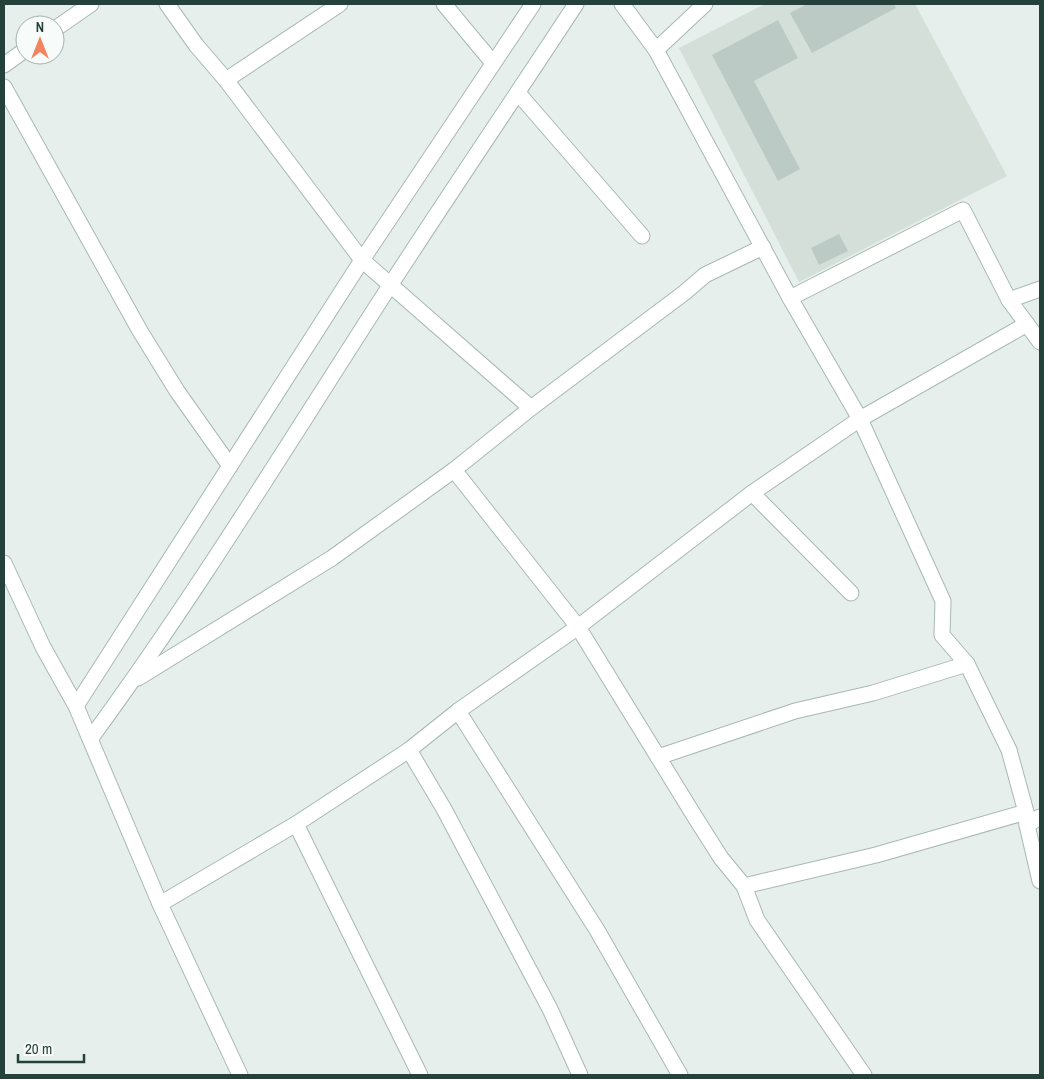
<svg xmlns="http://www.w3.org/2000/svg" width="1044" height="1079" font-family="'Archivo Narrow',sans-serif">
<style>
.built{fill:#d4dfda}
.building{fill:#bbcac4}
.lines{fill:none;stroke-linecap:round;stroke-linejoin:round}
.minor-casing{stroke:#a8b8b2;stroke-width:17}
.minor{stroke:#fff;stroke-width:15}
</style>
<rect width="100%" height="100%" fill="#e6efeb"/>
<path class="built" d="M765,4H915L1007,176L799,282L679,48Z"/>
<g class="building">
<path d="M807,4H894L896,8L812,53L790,13Z"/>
<path d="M778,20L798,58L754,81L800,169L778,181L712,55Z"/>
<path d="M839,234L848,251L819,265L811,248Z"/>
</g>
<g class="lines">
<defs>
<g id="minor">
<path d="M167,4L196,45L226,80L362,260L531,408"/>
<path d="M444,4L493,63"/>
<path d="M622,4L656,50L790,298L860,419L943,601L942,635L967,664L1009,750L1026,812L1027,825L1040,881"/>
<path d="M55,29L91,4"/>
<path d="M656,50L705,4"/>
<path d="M4,65L25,50"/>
<path d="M226,80L340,4"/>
<path d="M4,87L140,331L177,391L230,466"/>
<path d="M518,93L642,236"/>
<path d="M790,298L963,210L1009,300L1040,342"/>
<path d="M1009,300L1040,289"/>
<path d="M454,470L578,627L695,817L721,858L744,886L757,920L864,1075"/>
<path d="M752,493L851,593"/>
<path d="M4,563L43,647L76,706L160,904L240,1075"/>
<path d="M138,678L332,558L454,470L531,408L684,293L705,275L763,247"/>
<path d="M76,706L362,260L533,4"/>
<path d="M458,711L597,930L680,1075"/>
<path d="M91,738C198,592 292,437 391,284C452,190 515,97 576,4"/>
<path d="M409,750L444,809L550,1009L580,1075"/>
<path d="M658,757L795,711L873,693L967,664"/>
<path d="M296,824L420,1075"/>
<path d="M1027,825L1040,817"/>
<path d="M744,886L876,855L1026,812"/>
<path d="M160,904L296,824L409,750L458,711L578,627L752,493L860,419L1027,324"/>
</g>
</defs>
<use href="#minor" class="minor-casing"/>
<use href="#minor" class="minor"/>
</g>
<rect width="1044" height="1079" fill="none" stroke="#24423a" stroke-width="10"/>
<g transform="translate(40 40)"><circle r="24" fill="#f7fbf9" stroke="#a3b1ad"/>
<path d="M0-4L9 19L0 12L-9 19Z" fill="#f4845f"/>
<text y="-8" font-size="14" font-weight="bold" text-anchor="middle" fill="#24423a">N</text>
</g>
<path d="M18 1054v8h66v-8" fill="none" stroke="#24423a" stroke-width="2.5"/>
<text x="25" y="1054" font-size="15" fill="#24423a" stroke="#f7fbf9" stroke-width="4" paint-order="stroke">20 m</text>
</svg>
